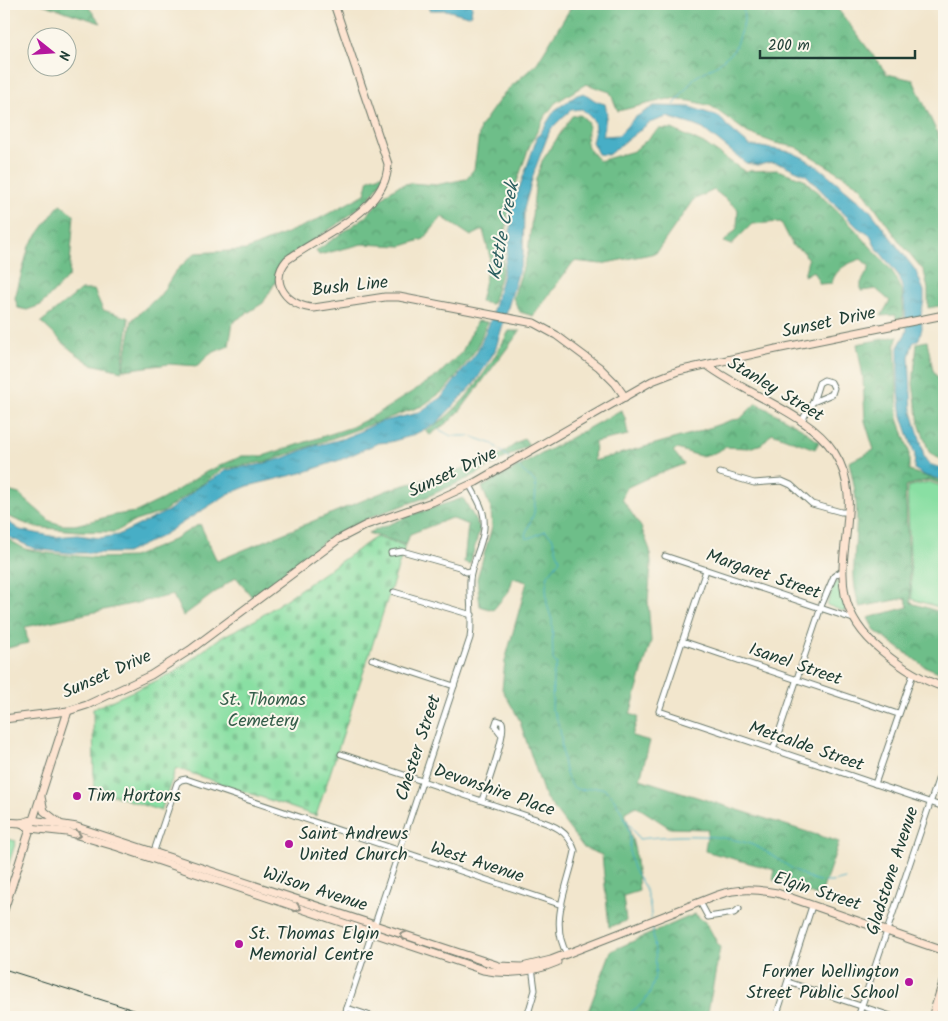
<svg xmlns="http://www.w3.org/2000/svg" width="948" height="1021" font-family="Kalam,sans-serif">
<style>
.green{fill:#89dfa3;stroke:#548e6c}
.forest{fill:url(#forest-crowns);stroke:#467e5e}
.cemetery{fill:url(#cemetery-stones);stroke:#548e6c}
.water{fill:url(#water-ripples);stroke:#33767d}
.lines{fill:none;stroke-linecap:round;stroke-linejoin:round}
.stream{stroke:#47aec6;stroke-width:1}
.street-casing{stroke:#69786a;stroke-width:7}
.secondary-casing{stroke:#69786a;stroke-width:9}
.street{stroke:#fff;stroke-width:5}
.secondary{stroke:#fde4d1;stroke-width:7}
.rail{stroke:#1f3d34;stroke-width:1}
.oneway{stroke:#8e9082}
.poi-dot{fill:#b5179e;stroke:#fbf7ec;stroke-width:2}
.labels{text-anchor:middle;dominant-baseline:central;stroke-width:4;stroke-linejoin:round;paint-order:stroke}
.street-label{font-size:18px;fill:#1f3d34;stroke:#fbf7ec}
.park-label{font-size:18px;fill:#345d4a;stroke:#fbf7ec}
.poi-label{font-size:18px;fill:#1f3d34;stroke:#fbf7ec;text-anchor:start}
.water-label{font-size:19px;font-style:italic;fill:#2b5f60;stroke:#fbf7ec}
</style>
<defs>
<pattern id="forest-crowns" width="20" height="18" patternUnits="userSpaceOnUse" patternTransform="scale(1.25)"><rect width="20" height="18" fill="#6ebe89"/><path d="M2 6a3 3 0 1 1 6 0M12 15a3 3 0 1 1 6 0" fill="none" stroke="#5a9c71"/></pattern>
<pattern id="cemetery-stones" width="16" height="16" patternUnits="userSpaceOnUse" patternTransform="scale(1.25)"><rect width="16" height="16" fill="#89dfa3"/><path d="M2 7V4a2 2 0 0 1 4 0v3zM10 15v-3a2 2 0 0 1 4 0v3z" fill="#76c08d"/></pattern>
<pattern id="water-ripples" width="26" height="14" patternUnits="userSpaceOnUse" patternTransform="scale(1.25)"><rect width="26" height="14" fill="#47aec6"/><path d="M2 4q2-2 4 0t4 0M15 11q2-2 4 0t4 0" fill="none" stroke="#3b8fa2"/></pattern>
</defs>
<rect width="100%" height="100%" fill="#fbf7ec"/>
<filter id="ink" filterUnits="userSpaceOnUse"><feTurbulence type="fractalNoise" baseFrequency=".02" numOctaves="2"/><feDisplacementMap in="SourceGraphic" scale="10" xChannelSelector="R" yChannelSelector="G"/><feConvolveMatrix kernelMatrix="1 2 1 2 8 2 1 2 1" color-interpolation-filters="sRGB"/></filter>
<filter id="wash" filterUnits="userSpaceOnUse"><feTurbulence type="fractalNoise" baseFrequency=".0096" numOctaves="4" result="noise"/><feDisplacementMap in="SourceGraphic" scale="20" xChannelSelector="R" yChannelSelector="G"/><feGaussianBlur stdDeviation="1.12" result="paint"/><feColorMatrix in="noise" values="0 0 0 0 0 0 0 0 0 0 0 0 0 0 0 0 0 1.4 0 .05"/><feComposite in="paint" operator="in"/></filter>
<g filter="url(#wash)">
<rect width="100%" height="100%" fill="#f2e6cd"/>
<g class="green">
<path d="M929,482L944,487V609L912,599L907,487Z"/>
<path d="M835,582H838L846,610L843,611L827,605Z"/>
</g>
<g class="forest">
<path d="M42,4H89V8L101,23Z"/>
<path d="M573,4H834L887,74L913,80L944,148V305L928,308V289L924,271L899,241L860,186L796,147L775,143L748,133L711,106L691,101L668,99L618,111L610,92L586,84L555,103L544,118L529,147L509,205L502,270L492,304L480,302L490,257L483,230L471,236L442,217L424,239L402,246L362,244L319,255L316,251L365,217L386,194L398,186L410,183L436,185L466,179L474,169L480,127L505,92L537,63Z"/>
<path d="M580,115C595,124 584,132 587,144C589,151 595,156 599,161L634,151L659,129H672L708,146L744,171L777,170L804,179L853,227L892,271L902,292L904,317L896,319V315L881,316L890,301L876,289L861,291V283L870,267L861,259C848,263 835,269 832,283L820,284L813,271L804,276L808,260L804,252L793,246L781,222L752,224L731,245L724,242L737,228L738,209L714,190L693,200L656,253L601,264L574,261L533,316L520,312L513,298L528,253L536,179L542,161L572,116Z"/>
<path d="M384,174L380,184L368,200L345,219L283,261L278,278L263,303L233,322L229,346L209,354L198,366L169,364L123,370L132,320L161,294L175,272L195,253L246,250L313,222L365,194L369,179Z"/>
<path d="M60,204L74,215L69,276L41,305L27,310L18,308L15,298L29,246Z"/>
<path d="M81,290H94L103,310L129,318L122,371L91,364L71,350L41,322Z"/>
<path d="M477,321L487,322L477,348L461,370L445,390L422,406L269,461L223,469L163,512L135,521L115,532L78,531L34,527L4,515V490L19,494L50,521L62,525H75L115,515L136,512L163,499L206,472L242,456H263L352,427L377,414L437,376L462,352Z"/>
<path d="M509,331H520L460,411L452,419L430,435L425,431C462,412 490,367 509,331Z"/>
<path d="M898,336L895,345L898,418L909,451V471L944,482V485L929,480L905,486L911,603L944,613V674L924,666L875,631L868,618L908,607L906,598L860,607C850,580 855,559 856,531C858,505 855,487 849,462L874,450L865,421L863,377L857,344Z"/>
<path d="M927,341L933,370L944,389V462L929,452L919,423L913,384L917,343Z"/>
<path d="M756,403L801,428L819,442L815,449L772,433L762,444L749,448L726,447L712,454L700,456L677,449L673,451L684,464L645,479L626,488L622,499L641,527L650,550L651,564L648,601L651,641L630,714L638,717L632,736L650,741L640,779L839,842L820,897L773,880L775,870L705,851L708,829L670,828L636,806L625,812L635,851L639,891L623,896L626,921L609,927L602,855L584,848L545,797L519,719L502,689L505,661L527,582L513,578L509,591L493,610L480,606L477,579L492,527L491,509L482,487L621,410L625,418L628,435L595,442L594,461L691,434L732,420L740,419Z"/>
<path d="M524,438L529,445L467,479L424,498L376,515L333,535L252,597L236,577L183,616L173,595L25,627L28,643L4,649V537L25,549L46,553L98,558L133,557L167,543L200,524L217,561L388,490L475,465L500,455Z"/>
<path d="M463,498L480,528L470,564L464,562L468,525L451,518L410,534L406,545L368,533L417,513Z"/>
<path d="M695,914L707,924L720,948L707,1017H586L611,951Z"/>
</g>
<g class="cemetery">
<path d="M376,537L405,546L316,816L176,768L161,811L94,789L93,709L173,673L220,638L257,619Z"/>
<path d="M4,838L16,841L4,879Z"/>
</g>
<g class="water">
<path d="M429,4H471L472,7L471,14L468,16L446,10H430Z"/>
<path d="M584,93C594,99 593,101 605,104L607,113L602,136L619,135L634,118L654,106L690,107L720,117L727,126L749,145L791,152L804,158L821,169L869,209L916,271L924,291V301L921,314L922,328L919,339L913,343L909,357L912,412L921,442L924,457L929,464L944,469V480L926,476L914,469L915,455L902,416L898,385V347L907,331L903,291L899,276L875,246L871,236L857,227L806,175L782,164L772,162L758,165L746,163L703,129L693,125L667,117L649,123L608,155L598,154L592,142L595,130L594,121L582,109L571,110L564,116L550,130L535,169L524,209L523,257L495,351L474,384L437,423L411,436L390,442L378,443L340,460L305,472L248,486L228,494L160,537L126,553H69L35,549L4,535V519L20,530L56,537L77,535L100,538L118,535L168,511L199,487L225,471L236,468L258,465L284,458L311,447L345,438L380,422L418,413L443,396L477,352L490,322L502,278L510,239L511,211L537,138L555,110L577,95Z"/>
</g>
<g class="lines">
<g class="stream">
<path d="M674,105L694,78L718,64L734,50L744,22L743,4"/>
<path d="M433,423L438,429L451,436H470L493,444L510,459"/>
<path d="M514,463L535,482L536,489L534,513L525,535L526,538H530L545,531L552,537L560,560L548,575L546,587L547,604L552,620L553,660L557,664L553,675L552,710L554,712C557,720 561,730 561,738C562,750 563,772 570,783C580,799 594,780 607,791C617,799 629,825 630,838C630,849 629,858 633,868C634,873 639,876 641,881C647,891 651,906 651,918"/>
<path d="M625,817L639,839C675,835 716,833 750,844C774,852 804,884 830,882C835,882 840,880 845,879"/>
<path d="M624,1017C631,1011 640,1007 645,1000C662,978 654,949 652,924"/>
</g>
</g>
</g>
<g filter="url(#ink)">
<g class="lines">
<defs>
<g id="street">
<path d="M801,422L813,402L832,394L834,388L831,382L824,380L819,383L813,402"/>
<path d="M720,473L754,483L782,481L791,485L812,504L841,512H847"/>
<path d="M391,553L402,551L459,567L466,572L471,571"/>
<path d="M665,556L853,619"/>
<path d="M706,570L659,711L944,807"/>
<path d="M394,592L472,615"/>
<path d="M682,641L898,714"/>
<path d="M372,659L454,686"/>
<path d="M773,750L822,604L834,576L842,571"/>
<path d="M341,754L527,816C549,824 567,827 575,851C569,884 548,922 567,954"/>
<path d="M875,784L913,674"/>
<path d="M482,800C487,787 507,732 502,722L497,720L495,726L501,734"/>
<path d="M153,854L177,783L181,780L186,779L562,905"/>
<path d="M700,902L708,917L734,913L739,909"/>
<path d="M788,982L894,1017"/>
<path d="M347,1008L374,1017"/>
<path d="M344,1017L470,638C473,619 469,600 470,580C472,558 489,536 483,513C481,503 474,494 470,485"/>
<path d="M527,1017L535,990L532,967"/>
<path d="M776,1017L812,906"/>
<path d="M858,1017L944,762"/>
</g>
<g id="secondary">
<path d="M334,4L388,164C387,211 319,236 287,260C267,283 289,307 314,308L385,297H399L534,323L556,335L599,367L615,383L625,397"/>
<path d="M707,365C743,393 810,414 834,452C877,519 802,586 882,651C901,667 921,680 944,687"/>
<path d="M4,719L68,711L87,705L151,675L190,650L339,539L366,525L432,502L476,482L652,381L678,371L776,349L944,315"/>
<path d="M41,797L44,811L58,822"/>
<path d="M4,822L21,823L32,820L77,827L499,966L522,967L551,960L718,895C738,888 756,889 777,893L944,951"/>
<path d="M21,823L30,828L67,832L118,847L483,970C509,975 532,973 557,962"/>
<path d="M4,910L68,711"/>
<path d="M932,1017L944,979"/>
</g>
</defs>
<use href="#street" class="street-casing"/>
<use href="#secondary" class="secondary-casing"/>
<use href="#street" class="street"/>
<use href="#secondary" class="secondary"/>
<path class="rail" d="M4,969L156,1017"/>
</g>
<defs><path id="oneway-chevron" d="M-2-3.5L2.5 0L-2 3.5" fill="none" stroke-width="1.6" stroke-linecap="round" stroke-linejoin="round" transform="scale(1.25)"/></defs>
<g class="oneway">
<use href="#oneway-chevron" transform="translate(78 835) rotate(16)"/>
<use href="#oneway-chevron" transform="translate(298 908) rotate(19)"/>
<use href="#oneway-chevron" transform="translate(403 935) rotate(-161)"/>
</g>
</g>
<g class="poi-dot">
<circle cx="77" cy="796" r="5"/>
<circle cx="289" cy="844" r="5"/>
<circle cx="239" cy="944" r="5"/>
<circle cx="909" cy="982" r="5"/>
</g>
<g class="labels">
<g class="street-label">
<text transform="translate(350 287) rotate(-6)">Bush Line</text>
<text transform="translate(829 323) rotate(-12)">Sunset Drive</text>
<text transform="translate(775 390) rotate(31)">Stanley Street</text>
<text transform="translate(453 473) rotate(-25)">Sunset Drive</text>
<text transform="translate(763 575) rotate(19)">Margaret Street</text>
<text transform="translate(795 665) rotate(19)">Isanel Street</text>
<text transform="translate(107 675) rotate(-24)">Sunset Drive</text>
<text transform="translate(806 747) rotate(19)">Metcalde Street</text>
<text transform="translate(419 748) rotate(-72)">Chester Street</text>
<text transform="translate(494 791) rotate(19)">Devonshire Place</text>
<text transform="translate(477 863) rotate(18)">West Avenue</text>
<text transform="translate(893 871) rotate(-72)">Gladstone Avenue</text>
<text transform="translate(315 890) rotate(18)">Wilson Avenue</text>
<text transform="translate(817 892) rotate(18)">Elgin Street</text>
</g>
<g class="park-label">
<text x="263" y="700">St. Thomas<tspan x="263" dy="21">Cemetery</tspan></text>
</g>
<g class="poi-label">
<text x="87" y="796">Tim Hortons</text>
<text x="299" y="834">Saint Andrews<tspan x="299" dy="21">United Church</tspan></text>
<text x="249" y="934">St. Thomas Elgin<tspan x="249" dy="21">Memorial Centre</tspan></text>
<text x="899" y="972" text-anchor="end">Former Wellington<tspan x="899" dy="21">Street Public School</tspan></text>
</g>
<g class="water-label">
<text transform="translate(504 231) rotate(-79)">Kettle Creek</text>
</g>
</g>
<rect width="948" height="1021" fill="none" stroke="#fbf7ec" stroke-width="20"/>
<g transform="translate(52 52) rotate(107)"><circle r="24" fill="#fbf7ec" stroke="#a3ada2"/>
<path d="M0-4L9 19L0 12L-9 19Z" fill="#b5179e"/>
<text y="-8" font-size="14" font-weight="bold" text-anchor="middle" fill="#1f3d34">N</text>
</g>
<path d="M760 50v8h155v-8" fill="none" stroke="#1f3d34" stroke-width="2.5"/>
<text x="768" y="50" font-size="15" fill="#1f3d34" stroke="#fbf7ec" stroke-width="4" paint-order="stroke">200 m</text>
</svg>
